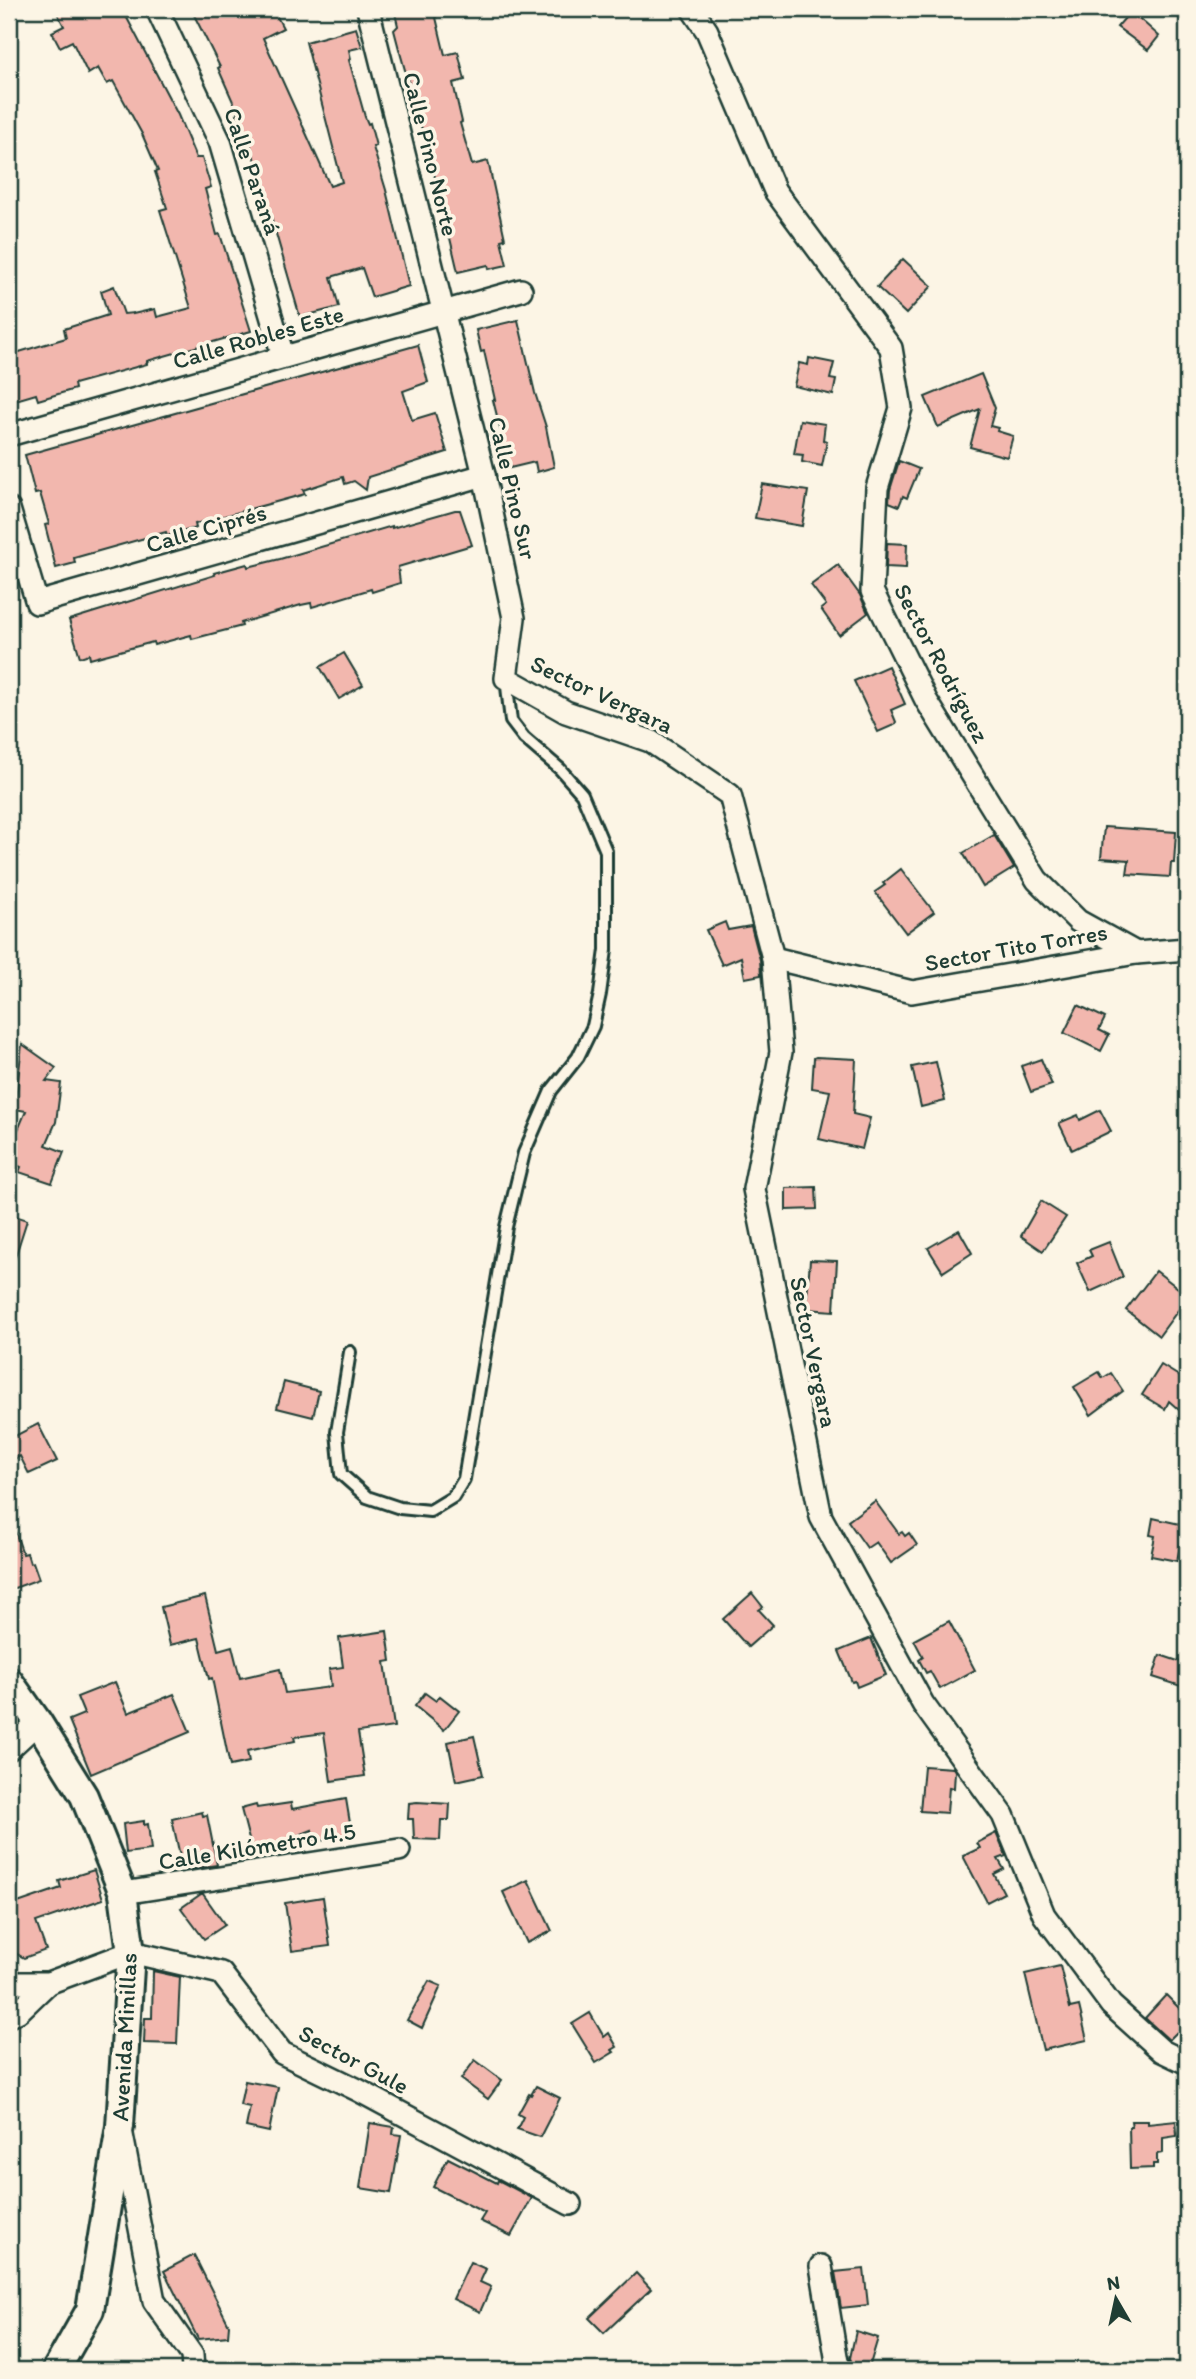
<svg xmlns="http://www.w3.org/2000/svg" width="1196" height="2379" font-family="Itim,sans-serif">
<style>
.building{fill:#f2b7ae;stroke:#1f3d34;stroke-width:2}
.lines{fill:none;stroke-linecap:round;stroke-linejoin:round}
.service-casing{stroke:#1f3d34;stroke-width:16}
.minor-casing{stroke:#1f3d34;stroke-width:26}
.tertiary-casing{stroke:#1f3d34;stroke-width:32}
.service{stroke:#fcf5e5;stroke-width:10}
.minor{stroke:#fcf5e5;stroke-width:21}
.tertiary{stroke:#fcf5e5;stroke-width:26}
.labels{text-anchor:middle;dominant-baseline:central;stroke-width:7;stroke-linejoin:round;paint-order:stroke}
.street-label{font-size:24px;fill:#1f3d34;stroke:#fcf5e5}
</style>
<rect width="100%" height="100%" fill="#fcf5e5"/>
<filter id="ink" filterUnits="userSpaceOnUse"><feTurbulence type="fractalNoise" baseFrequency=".0143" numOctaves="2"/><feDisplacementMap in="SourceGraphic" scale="14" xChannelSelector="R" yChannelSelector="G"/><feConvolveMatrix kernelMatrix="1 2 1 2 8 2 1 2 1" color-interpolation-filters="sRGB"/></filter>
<g filter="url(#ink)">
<g class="building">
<path d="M55,9H122L127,18L178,115L196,158H202L211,187L205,189L217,235L220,234L251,331L147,361V364L74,384L75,389L38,400L36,394L9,402V355L66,338L64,329L108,315L101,291L114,286L124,314L133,313V314L155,309L157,317L191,308L160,210L167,208L155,172L158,171L142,134L113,81L107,84L98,68L88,74L72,41L60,47L52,32L64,26Z"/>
<path d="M191,9H273L283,28L263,38L330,186L342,182L306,42L356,28L362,47L349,50L351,59L349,60L365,117L368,124L370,123L376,146L373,147L386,190L409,286L372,297L362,268L331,277L339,307L300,317L249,140L246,141L236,114L238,113L218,68L220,67Z"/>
<path d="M394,9H434L445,55L458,52L465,80L453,83L462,122L460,123L472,165L488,161L505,239L501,240L507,265L489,269L488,265L458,272L450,238H448L446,230L433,168L399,49L394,30L398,26Z"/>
<path d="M1131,11L1159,36L1148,50L1117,27Z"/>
<path d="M903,259L932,286L906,314L877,287Z"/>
<path d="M518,320L535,393L546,427L554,467L537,472L535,462L510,468L493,400H495L484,351L481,352L476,330Z"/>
<path d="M418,345L428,382L403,391L412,420L435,413L447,452L368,477L366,490L354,481L345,484L343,477L303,490L305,494L195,524L196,528L167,536L166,532L74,558L75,563L56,568L45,525L49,524L40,493L35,494L25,455Z"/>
<path d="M809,358L834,363L830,379L836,380L833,395L794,386L799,363L808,365Z"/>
<path d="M981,374L995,408L990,426L998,428L997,431L1013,436L1007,457L970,447L980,409L938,427L925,397Z"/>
<path d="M800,420L825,424L823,440L827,441L822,466L802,462L803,455L794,454Z"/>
<path d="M899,461L919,469L907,498L903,496L899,506L889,502L890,490Z"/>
<path d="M762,484L808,491L802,526L755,518Z"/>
<path d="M455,510H460L472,545L398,567L400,583L372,592L371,589L312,607L311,603L301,605L241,623L242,626L192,639L191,635L154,645L153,642L90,659L89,654L80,657L69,620L215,575L214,573L247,564L248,567L280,559L392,526V528Z"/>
<path d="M887,543L907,544L906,568L886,567Z"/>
<path d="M838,565L860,595L868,613L839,635L821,609L826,605L811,585Z"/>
<path d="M344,653L363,685L339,699L320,667Z"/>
<path d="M888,666L905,704L891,710L896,722L894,725L878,732L854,681Z"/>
<path d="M1104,827L1176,832L1174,863H1171L1170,877L1127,874L1129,860L1101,858Z"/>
<path d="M994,835L1014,868L983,887L963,853Z"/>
<path d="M901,869L934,912L906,933L875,892L885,885L883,883Z"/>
<path d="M725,922L728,930L751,926L760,960L761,975L745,978L741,957L722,965L706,930Z"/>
<path d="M1078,1005L1105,1018L1099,1030L1109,1035L1101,1051L1064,1033Z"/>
<path d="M22,1044L56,1068L46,1081L61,1083L56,1122L46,1145L64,1152L52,1183L19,1172L21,1167L10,1162L17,1145L12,1144L26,1111L15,1109Z"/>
<path d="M816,1057L856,1059L853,1114L870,1118L862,1149L819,1139L830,1091L812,1088L814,1058Z"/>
<path d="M1041,1059L1052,1085L1031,1092L1021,1066Z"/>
<path d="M936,1062L945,1101L921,1107L912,1067Z"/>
<path d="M1100,1110L1111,1131L1072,1150L1059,1123L1078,1115L1080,1120Z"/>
<path d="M816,1187L817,1209L786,1210V1188Z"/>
<path d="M1041,1201L1066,1217L1043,1251L1021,1236Z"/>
<path d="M9,1214L27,1220L11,1270H9Z"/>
<path d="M959,1230L972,1253L943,1272L928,1248Z"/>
<path d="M1109,1242L1123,1277L1090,1292L1077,1263L1092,1256L1089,1250Z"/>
<path d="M810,1260L837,1261L834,1311L806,1309Z"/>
<path d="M1156,1271L1187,1295V1298L1159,1336L1126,1310Z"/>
<path d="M1161,1365L1187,1381V1417L1169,1401L1165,1409L1142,1395Z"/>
<path d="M1099,1372L1103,1378L1111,1373L1123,1391L1091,1415L1074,1387Z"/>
<path d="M284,1382L319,1391L313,1417L277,1408Z"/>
<path d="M38,1424L57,1461L29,1474L20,1456L9,1462V1439Z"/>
<path d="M875,1501L899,1534L902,1532L905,1536L909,1533L917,1545L891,1563L876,1542L867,1548L848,1521Z"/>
<path d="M1153,1518L1184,1525L1177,1561L1151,1556L1155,1536L1150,1535Z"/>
<path d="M9,1520H11L23,1554L27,1553L30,1563L33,1562L39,1579L9,1590Z"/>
<path d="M752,1593L763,1607L759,1610L773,1625L748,1647L723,1619Z"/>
<path d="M205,1596L218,1650L232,1646L240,1678L280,1669L285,1693L331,1687L329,1669L343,1667L339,1638L387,1631L391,1661L385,1662L394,1727L358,1732L365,1776L331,1781L324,1733L294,1737L295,1741L247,1751L249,1762L230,1766L212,1678L209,1679L199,1638L170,1645L161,1607Z"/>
<path d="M949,1621L975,1670L940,1689L930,1671L926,1673L919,1660L923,1657L914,1640Z"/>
<path d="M871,1638L886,1675L857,1687L855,1681L852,1682L839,1651Z"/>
<path d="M1160,1655L1187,1664V1688L1153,1677Z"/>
<path d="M115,1682L128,1713L174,1694L190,1732L91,1774L69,1720L84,1714L77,1697Z"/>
<path d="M425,1693L436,1701L440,1696L459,1711L444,1730L415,1706Z"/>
<path d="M474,1736L483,1775L456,1781L448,1742Z"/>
<path d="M924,1766L953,1768L955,1771L954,1788L949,1787L947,1813L920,1811Z"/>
<path d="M346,1799L352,1835L314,1842L312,1830L277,1844L252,1851L241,1809L256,1805L257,1808L291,1803L292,1809Z"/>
<path d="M417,1802L450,1804L449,1820H441L440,1840L414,1839L413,1819H408L409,1803Z"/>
<path d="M202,1812L203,1816L207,1815L217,1865L183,1870L172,1819Z"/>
<path d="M144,1821V1825L148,1824L151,1850L126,1853L123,1824Z"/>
<path d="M996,1833L1006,1856L998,1859L1004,1869L994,1874L1004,1893L987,1902L963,1856L980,1848L977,1843Z"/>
<path d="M94,1870L103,1899L36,1922L46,1950L24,1958L12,1951L9,1940V1906L61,1888L59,1881Z"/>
<path d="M528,1880L552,1931L527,1943L503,1892Z"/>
<path d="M201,1894H203L225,1925L204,1939L181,1908Z"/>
<path d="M323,1897L330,1946L292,1951L285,1903Z"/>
<path d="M1060,1966L1070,2008L1079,2006L1087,2040L1043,2050L1025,1974Z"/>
<path d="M153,1971L180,1977L177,2044L144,2043L145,2018H152Z"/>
<path d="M429,1981L441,1986L422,2028L407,2020Z"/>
<path d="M1166,1995L1187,2016V2022L1169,2040L1145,2018Z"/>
<path d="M590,2013L604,2037L609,2033L617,2047L612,2050L614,2052L596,2063L572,2024Z"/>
<path d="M475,2060L502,2080L488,2099L461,2079Z"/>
<path d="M245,2081L278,2087L269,2132L246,2127L250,2107L240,2105Z"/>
<path d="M536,2086L560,2098L540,2137L517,2129L523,2117L518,2114L529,2094L531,2095Z"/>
<path d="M1131,2121H1148V2124L1176,2121L1177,2136L1163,2138V2153L1157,2154V2164H1153V2168L1130,2169L1129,2127H1132Z"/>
<path d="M370,2123L394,2127L393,2134L401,2135L391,2193L360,2188Z"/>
<path d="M448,2158L497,2183L498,2180L532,2198L511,2236L480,2221L485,2213L433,2187Z"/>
<path d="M194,2255L229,2325L228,2336L198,2339L164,2271Z"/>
<path d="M470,2262L486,2269L480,2282L491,2287L480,2312L453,2299Z"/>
<path d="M864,2269L868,2305L841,2308L835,2272Z"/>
<path d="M636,2273L651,2289L604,2333L589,2318Z"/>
<path d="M856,2331L878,2338L869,2368L852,2363L850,2358Z"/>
</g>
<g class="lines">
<defs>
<path id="service" d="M350,1352L337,1432L341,1474L367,1497L400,1508L430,1511L453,1497L464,1479L506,1227L524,1153L551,1091L578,1057L593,1026L600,994L606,950V851L582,794L560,769L524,738L511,721L506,678"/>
<g id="minor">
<path d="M157,9L220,142L283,356"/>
<path d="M368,9L484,475L514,618L506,678L566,712L650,741L730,795L773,958L781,1052L754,1189L821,1517L923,1704L1003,1815L1044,1915L1111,2005L1162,2051L1187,2063"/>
<path d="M692,9L707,31L775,191L891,348L901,408L877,488L872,591L926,700L1037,880L1078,921L1136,953"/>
<path d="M9,435L521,290"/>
<path d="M9,509L37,603L484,475"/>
<path d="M773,958L912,992L1136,953L1187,949"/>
<path d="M9,1749L38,1722"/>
<path d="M123,1893L399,1850"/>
<path d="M9,1983H48L131,1952L221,1973L282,2053L358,2090L570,2204"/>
<path d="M9,2016L19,2011L48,1983"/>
<path d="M122,2135L154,2301L192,2355L193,2370"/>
<path d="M821,2266L837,2362L841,2370"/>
</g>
<path id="tertiary" d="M9,1681L38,1722L84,1796L123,1893L131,1952L120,2126L90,2310L56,2370"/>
</defs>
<use href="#service" class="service-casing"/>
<use href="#minor" class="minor-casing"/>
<use href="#tertiary" class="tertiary-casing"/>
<use href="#service" class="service"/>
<use href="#minor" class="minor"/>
<use href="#tertiary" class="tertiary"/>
</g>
</g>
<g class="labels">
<g class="street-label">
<text transform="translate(431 154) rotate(76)">Calle Pino Norte</text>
<text transform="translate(253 171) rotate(71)">Calle Paraná</text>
<text transform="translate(258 337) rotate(-16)">Calle Robles Este</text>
<text transform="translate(513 488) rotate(77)">Calle Pino Sur</text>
<text transform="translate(206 528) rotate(-16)">Calle Ciprés</text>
<text transform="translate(942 663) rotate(62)">Sector Rodríguez</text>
<text transform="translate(602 694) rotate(25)">Sector Vergara</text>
<text transform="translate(1016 947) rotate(-10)">Sector Tito Torres</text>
<text transform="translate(814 1352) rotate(78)">Sector Vergara</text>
<text transform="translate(257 1846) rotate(-9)">Calle Kilómetro 4.5</text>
<text transform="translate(124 2037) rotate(-87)">Avenida Minillas</text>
<text transform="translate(354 2059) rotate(28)">Sector Gule</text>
</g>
</g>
<rect width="1196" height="2379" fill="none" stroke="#fcf5e5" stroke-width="35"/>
<rect x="18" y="18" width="1161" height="2344" fill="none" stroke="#1f3d34" stroke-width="2.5" filter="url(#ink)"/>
<g transform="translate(1116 2299) rotate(351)" stroke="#fcf5e5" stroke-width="5" paint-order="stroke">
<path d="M0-5L12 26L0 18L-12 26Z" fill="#1f3d34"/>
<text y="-10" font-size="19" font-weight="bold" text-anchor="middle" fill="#1f3d34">N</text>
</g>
</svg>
